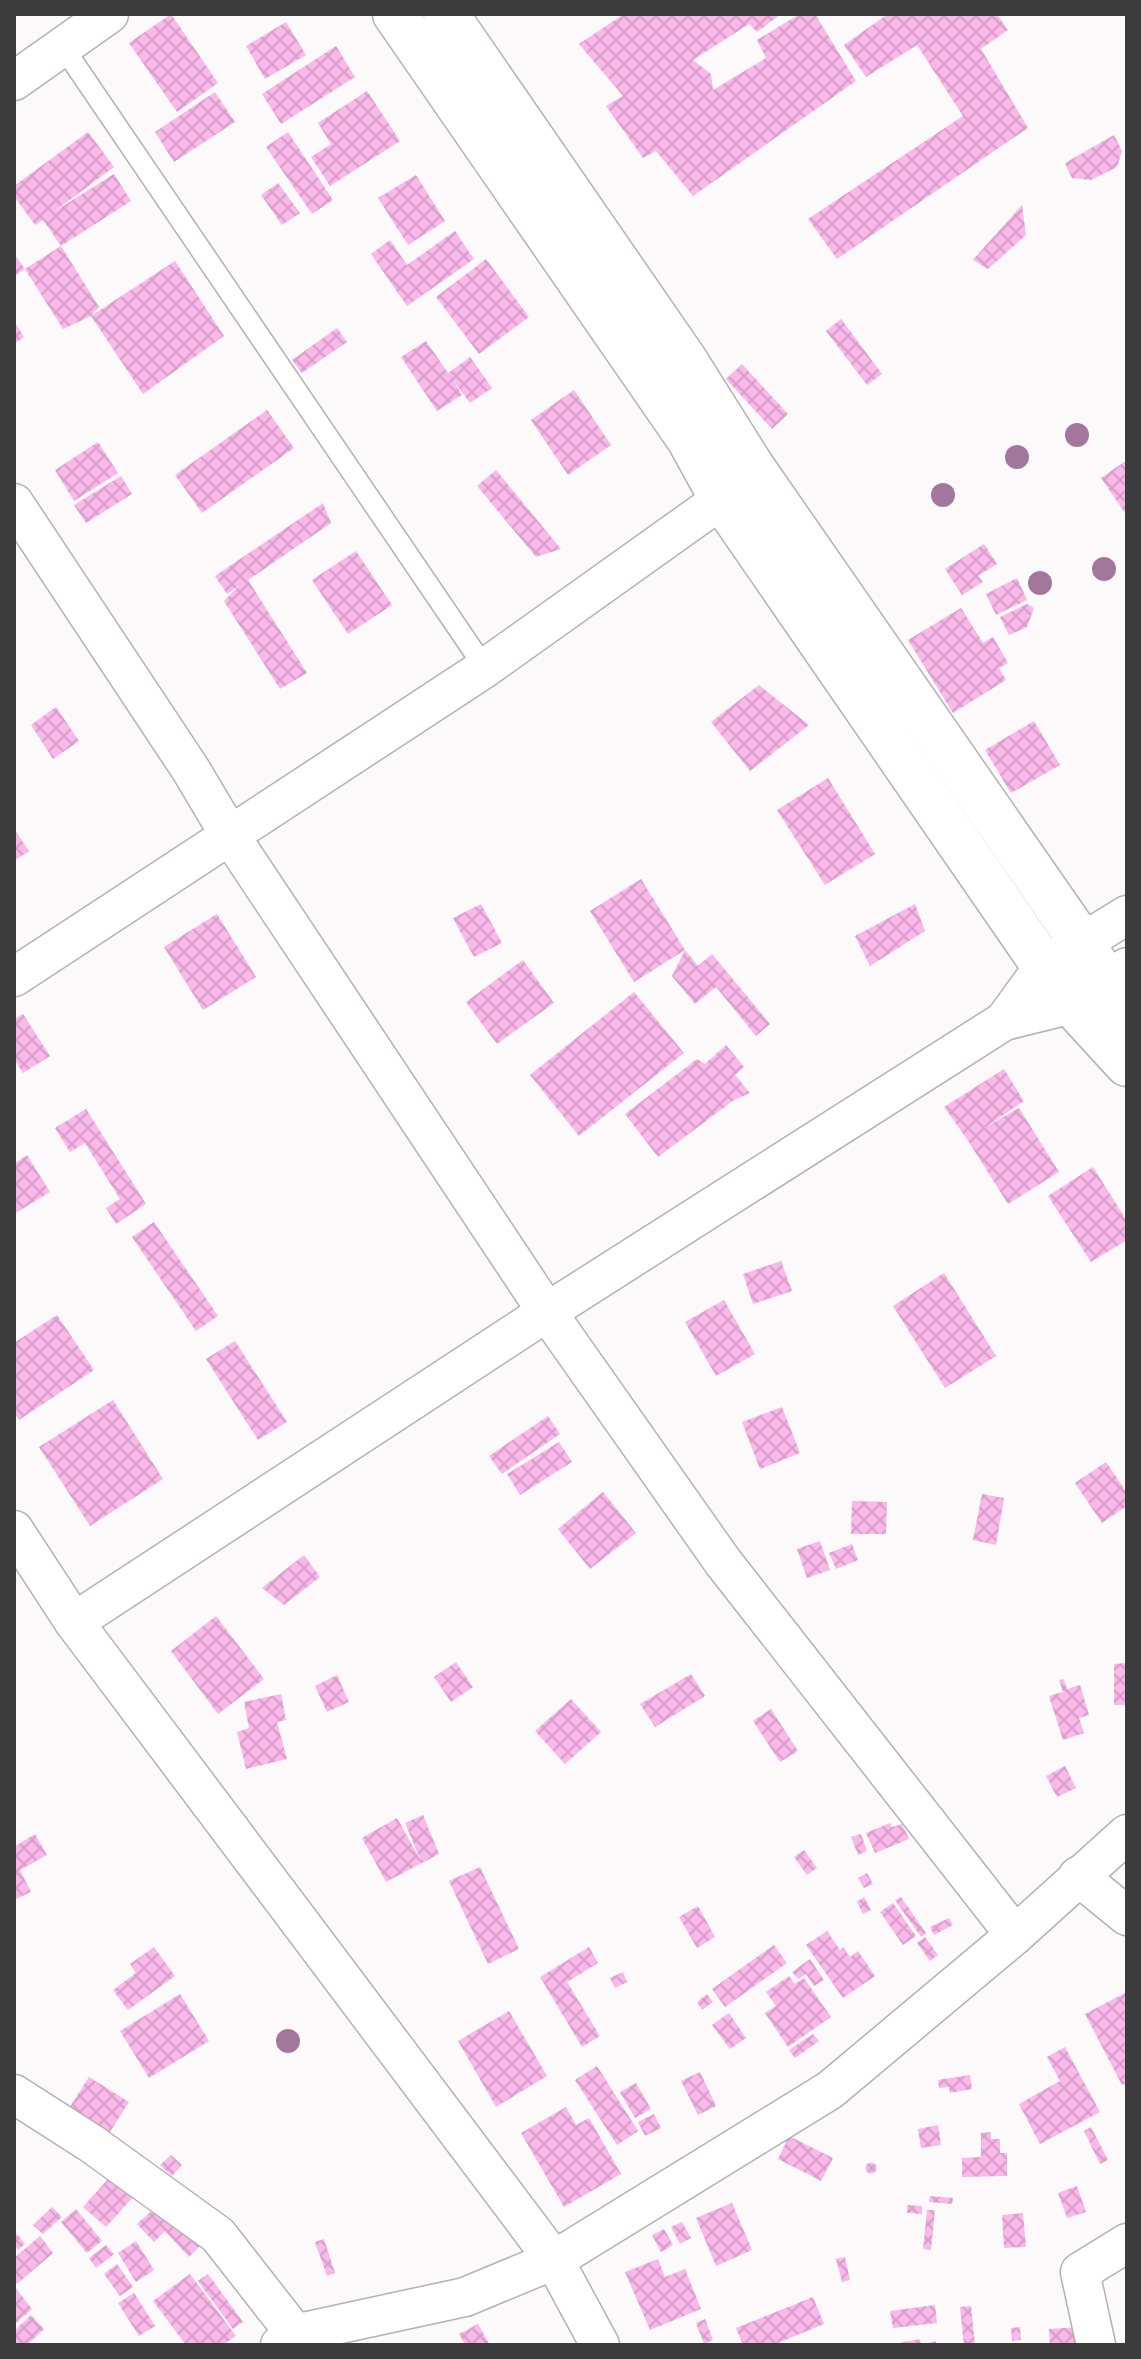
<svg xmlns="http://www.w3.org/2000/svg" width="1141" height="2359" font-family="Lato,sans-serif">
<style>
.building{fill:url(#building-cross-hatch)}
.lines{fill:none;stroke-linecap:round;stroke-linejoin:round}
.service-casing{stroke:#b3b1b2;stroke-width:23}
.minor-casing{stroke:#b3b1b2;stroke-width:41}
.tertiary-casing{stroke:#b3b1b2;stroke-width:47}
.service{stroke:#fff;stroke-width:20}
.minor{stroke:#fff;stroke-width:38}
.tertiary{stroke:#fff;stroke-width:44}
.tree{fill:#a3779b}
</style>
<defs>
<pattern id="building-cross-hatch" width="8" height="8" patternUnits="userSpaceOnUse" patternTransform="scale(2)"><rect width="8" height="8" fill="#fab7e9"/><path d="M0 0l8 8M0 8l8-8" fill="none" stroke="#d79ec9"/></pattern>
</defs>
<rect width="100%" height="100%" fill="#fcf9fb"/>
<g class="building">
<path d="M171,14L218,83L177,112L129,43Z"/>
<path d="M624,14H781L757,32L749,24L693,60L711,74L713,90L766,58L757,40L800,14H815L856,81L693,196L656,151L643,158L606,106L623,96L579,44Z"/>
<path d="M888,14H997L1008,30L981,49L1028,128L837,259L808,219L963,116L917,45L866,77L844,45Z"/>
<path d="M286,22L306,55L265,79L246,46Z"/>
<path d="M336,46L355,77L281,124L262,94Z"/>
<path d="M367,91L400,141L330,186L311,157L331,144L318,123Z"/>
<path d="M215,92L235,122L174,162L155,132Z"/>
<path d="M88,132L114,167L52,213L114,174L131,201L61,246L43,220L35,225L14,196V186Z"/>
<path d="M288,132L333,200L312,214L266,147Z"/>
<path d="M1114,135L1122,151L1117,167L1091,180L1072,178L1065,163Z"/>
<path d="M416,175L445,221L408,245L378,198Z"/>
<path d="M278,183L300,213L282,225L261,195Z"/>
<path d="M1022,205L1026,235L988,269L973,260Z"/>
<path d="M455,231L474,259L407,306L371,254L390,240L407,265Z"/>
<path d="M61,246L99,307L91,316L175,261L224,336L143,394L91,316L63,329L25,269Z"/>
<path d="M14,254L25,269L14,276Z"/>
<path d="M486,259L529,317L479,354L436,297Z"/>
<path d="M841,319L882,374L867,385L826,331Z"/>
<path d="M14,321L24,337L14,344Z"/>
<path d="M337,328L347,342L302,373L292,360Z"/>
<path d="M426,341L448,373L470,357L492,388L470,403L453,380L462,395L437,411L401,357Z"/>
<path d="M742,364L788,414L772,429L726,379Z"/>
<path d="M574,390L611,445L568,475L531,420Z"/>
<path d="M267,410L294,448L202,513L175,475Z"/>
<path d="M98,442L118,473L74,501L55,470Z"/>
<path d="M1127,460V516L1101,478Z"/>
<path d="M496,470L561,549L536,557L477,486Z"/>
<path d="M121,476L132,494L86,523L74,505Z"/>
<path d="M323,503L331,523L248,580L307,673L280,689L224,601L240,585L227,594L215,576Z"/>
<path d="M984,544L997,564L978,576L983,582L962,595L945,569Z"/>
<path d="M356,551L392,605L348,634L312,580Z"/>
<path d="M1017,578L1027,600L996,615L986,594Z"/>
<path d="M1027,604L1034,608L1027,627L1009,635L1000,617Z"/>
<path d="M961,608L983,643L993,637L1008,663L999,668L1006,680L953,713L908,640Z"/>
<path d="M759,685L809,725L750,771L711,722Z"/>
<path d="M56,707L79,741L53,759L31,725Z"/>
<path d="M1034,721L1060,765L1011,793L985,750Z"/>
<path d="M828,778L875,854L825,885L777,810Z"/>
<path d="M14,829L29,851L14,861Z"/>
<path d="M641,879L685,950L698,966L712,954L770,1024L756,1036L716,987L695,1004L672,976L685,950L634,982L590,911Z"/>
<path d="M481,904L502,943L474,957L453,918Z"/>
<path d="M915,904L925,931L870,966L855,936Z"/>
<path d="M217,914L256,977L203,1010L164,947Z"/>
<path d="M523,960L554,1003L497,1044L466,1002Z"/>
<path d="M634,992L684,1053L579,1136L530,1075Z"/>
<path d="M23,1014L50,1056L23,1073L14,1059V1019Z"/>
<path d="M726,1045L744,1067L735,1075L750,1093L734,1100L658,1157L625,1114L697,1059L705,1064Z"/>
<path d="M1004,1069L1024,1101L984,1128L1019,1108L1059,1172L1008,1204L967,1139L944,1107Z"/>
<path d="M86,1109L146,1204L116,1224L106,1208L120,1199L85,1143L70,1152L55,1128Z"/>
<path d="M27,1155L50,1192L14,1214V1164Z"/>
<path d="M1093,1167L1127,1221V1240L1091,1262L1048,1196Z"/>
<path d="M154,1222L218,1316L196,1331L132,1237Z"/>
<path d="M781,1261L792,1291L753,1304L743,1274Z"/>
<path d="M944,1273L996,1356L945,1388L893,1306Z"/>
<path d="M724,1300L755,1354L716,1376L685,1322Z"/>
<path d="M57,1315L94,1370L19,1420L14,1412V1343Z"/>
<path d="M235,1341L287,1422L258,1440L206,1359Z"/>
<path d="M113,1400L163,1479L90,1526L39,1447Z"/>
<path d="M782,1407L800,1453L760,1469L742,1422Z"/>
<path d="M548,1416L560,1434L502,1474L489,1456Z"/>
<path d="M559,1442L572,1462L520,1495L507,1474Z"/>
<path d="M1106,1462L1127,1493V1506L1102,1523L1075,1483Z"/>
<path d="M603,1492L636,1533L590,1569L558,1529Z"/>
<path d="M982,1494L1004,1498L996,1545L973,1540Z"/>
<path d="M852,1501L887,1502L886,1534H851Z"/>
<path d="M820,1541L830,1570L807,1578L797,1549Z"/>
<path d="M852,1544L858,1560L836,1569L829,1553Z"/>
<path d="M304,1555L320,1577L284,1605L262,1588Z"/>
<path d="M216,1616L264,1679L218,1714L171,1651Z"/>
<path d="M456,1662L473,1687L451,1702L434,1677Z"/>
<path d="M1127,1663V1705H1114V1664Z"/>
<path d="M691,1674L705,1696L655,1727L640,1704Z"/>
<path d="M337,1675L349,1702L327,1712L315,1686Z"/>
<path d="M1064,1679L1067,1689L1080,1685L1089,1715L1079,1718L1084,1733L1063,1740L1049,1696L1063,1692L1059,1680Z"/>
<path d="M281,1694L286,1720L277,1722L287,1759L246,1769L237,1732L249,1728L244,1702Z"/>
<path d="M571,1699L601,1732L565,1764L535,1731Z"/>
<path d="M771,1709L798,1751L780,1762L753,1721Z"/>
<path d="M1065,1766L1076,1788L1057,1797L1046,1776Z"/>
<path d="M423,1815L439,1854L386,1882L362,1838L397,1818L421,1861L405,1823Z"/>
<path d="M890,1823L892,1827L902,1824L909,1839L875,1853L866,1833Z"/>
<path d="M35,1834L47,1855L20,1870L31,1892L14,1900V1847Z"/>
<path d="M861,1834L867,1851L858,1855L851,1837Z"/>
<path d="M804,1850L817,1868L807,1875L794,1857Z"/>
<path d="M480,1867L519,1949L488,1964L449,1881Z"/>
<path d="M867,1873L873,1884L864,1888L858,1878Z"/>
<path d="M864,1897L871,1910L863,1914L857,1902Z"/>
<path d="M901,1897L926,1933L921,1937L895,1900Z"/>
<path d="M893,1903L916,1936L903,1945L880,1912Z"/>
<path d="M698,1906L715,1937L697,1948L679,1917Z"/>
<path d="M949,1918L953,1925L934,1935L930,1927Z"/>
<path d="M827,1931L840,1950L843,1947L850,1957L858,1951L875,1976L843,1998L806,1945Z"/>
<path d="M925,1937L938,1955L930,1961L917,1943Z"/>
<path d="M774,1945L787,1963L725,2007L712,1989Z"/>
<path d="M154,1947L175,1976L128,2010L113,1990L136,1973L130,1964Z"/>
<path d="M589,1947L598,1963L567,1982L600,2036L582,2047L540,1977Z"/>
<path d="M810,1959L824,1980L814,1986L806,1974L798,1979L792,1972Z"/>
<path d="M623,1972L627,1982L615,1988L610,1978Z"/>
<path d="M789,1976L795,1984L804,1978L831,2017L788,2047L765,2013L776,2006L766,1992Z"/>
<path d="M1127,1992V2083L1122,2085L1085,2014Z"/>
<path d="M180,1994L209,2041L149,2078L120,2031Z"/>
<path d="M707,1994L713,2002L702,2010L697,2002Z"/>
<path d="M509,2011L547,2076L496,2107L458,2041Z"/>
<path d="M729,2013L746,2038L730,2049L712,2025Z"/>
<path d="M813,2034L819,2041L795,2058L789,2050Z"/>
<path d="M1065,2047L1100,2112L1040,2144L1019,2104L1060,2081L1047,2057Z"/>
<path d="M597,2066L638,2131L617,2145L575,2080Z"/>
<path d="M700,2072L716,2106L698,2115L681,2081Z"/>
<path d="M970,2075L972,2089L950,2093L949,2087L939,2088L938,2080Z"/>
<path d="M89,2077L129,2102L106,2138L66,2113Z"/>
<path d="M636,2083L651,2109L635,2118L620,2092Z"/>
<path d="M566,2107L576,2125L589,2118L621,2174L564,2207L521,2133Z"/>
<path d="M654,2114L661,2128L645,2136L638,2122Z"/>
<path d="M938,2125L941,2145L921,2148L918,2129Z"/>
<path d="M1091,2127L1108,2160L1100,2164L1084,2131Z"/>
<path d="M991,2132V2139H1000V2153H1007V2176L962,2177V2158L981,2157V2133Z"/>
<path d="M789,2136L833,2158L821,2181L778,2159Z"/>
<path d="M171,2155L182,2165L172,2176L160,2165Z"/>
<circle cx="871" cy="2168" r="5.5"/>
<path d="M111,2176L134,2196L106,2227L83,2207Z"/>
<path d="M1077,2186L1086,2212L1067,2218L1058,2193Z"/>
<path d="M930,2196L953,2198L952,2204L929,2202Z"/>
<path d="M160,2203L201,2245L189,2257L165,2231L154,2242L137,2224Z"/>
<path d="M732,2203L752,2250L716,2266L696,2218Z"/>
<path d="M907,2205L922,2206V2214L907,2213Z"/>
<path d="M52,2207L62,2217L43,2234L33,2225Z"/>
<path d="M76,2209L102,2241L87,2253L61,2222Z"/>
<path d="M927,2210H935L931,2250L923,2249Z"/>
<path d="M1023,2213L1026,2247L1004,2248L1002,2215Z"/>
<path d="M682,2222L691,2238L680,2244L671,2227Z"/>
<path d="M664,2229L673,2245L661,2252L652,2235Z"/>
<path d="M17,2234L25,2244L18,2250L14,2245V2236Z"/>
<path d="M40,2236L53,2253L17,2284L14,2281V2258Z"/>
<path d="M324,2239L335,2273L327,2276L315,2242Z"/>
<path d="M136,2241L154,2270L136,2282L118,2253Z"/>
<path d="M106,2245L114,2254L96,2268L89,2258Z"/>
<path d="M845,2257L850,2280L842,2282L836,2259Z"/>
<path d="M658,2259L665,2277L685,2269L701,2309L650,2330L625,2272Z"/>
<path d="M117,2264L133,2287L120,2296L104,2274Z"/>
<path d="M190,2274L236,2336L223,2345H186L153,2301Z"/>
<path d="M208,2274L243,2322L233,2329L198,2281Z"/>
<path d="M14,2286L32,2309L15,2324L14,2322Z"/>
<path d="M134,2293L155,2326L139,2336L118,2303Z"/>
<path d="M813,2297L824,2324L773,2345H743L736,2328Z"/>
<path d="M935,2305L937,2323L893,2328L890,2311Z"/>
<path d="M971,2306L975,2345H964L960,2307Z"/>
<path d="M31,2315L44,2329L27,2345H14V2331Z"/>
<path d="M705,2319L713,2340L704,2344L696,2323Z"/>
<path d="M478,2324L490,2345H465L459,2334Z"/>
<path d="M1020,2327L1021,2340L1012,2341L1011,2328Z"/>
<path d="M1080,2327L1081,2345H1050L1049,2329Z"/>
<path d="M920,2339L921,2345L936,2341V2345H889Z"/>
</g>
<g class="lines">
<defs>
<path id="service" d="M63,47L485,668"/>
<g id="minor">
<path d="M14,81L109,14"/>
<path d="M14,503L191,770L229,834L547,1312L723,1562L1015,1935"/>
<path d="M14,977L485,668L722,499L743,476"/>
<path d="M1004,1021L1044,966L1127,915"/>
<path d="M14,1530L74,1622L547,1312L1004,1021L1072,1004L1127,967"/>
<path d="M74,1622L554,2260L600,2345"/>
<path d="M1078,1876L1127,1916"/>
<path d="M14,2094L92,2144L218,2235L304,2345"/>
<path d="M280,2345L294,2334L465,2297L554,2260L830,2090L1015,1935L1127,1834"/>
<path d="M1096,2345L1080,2272L1127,2243"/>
</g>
<g id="tertiary">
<path d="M395,14L689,439L722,499L1044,966L1072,1004L1127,1064"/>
<path d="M446,14L684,359L752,467L1082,943L1106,981L1127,1044"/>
</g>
</defs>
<use href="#service" class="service-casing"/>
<use href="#minor" class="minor-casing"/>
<use href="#tertiary" class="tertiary-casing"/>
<use href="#service" class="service"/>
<use href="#minor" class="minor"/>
<use href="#tertiary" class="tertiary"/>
</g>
<g class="tree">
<circle cx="1077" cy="435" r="12"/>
<circle cx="1017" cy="457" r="12"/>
<circle cx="943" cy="495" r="12"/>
<circle cx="1104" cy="569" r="12"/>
<circle cx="1040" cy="583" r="12"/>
<circle cx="288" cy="2041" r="12"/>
</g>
<rect width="1141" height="2359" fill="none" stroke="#3d3c3c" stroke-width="32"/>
</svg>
